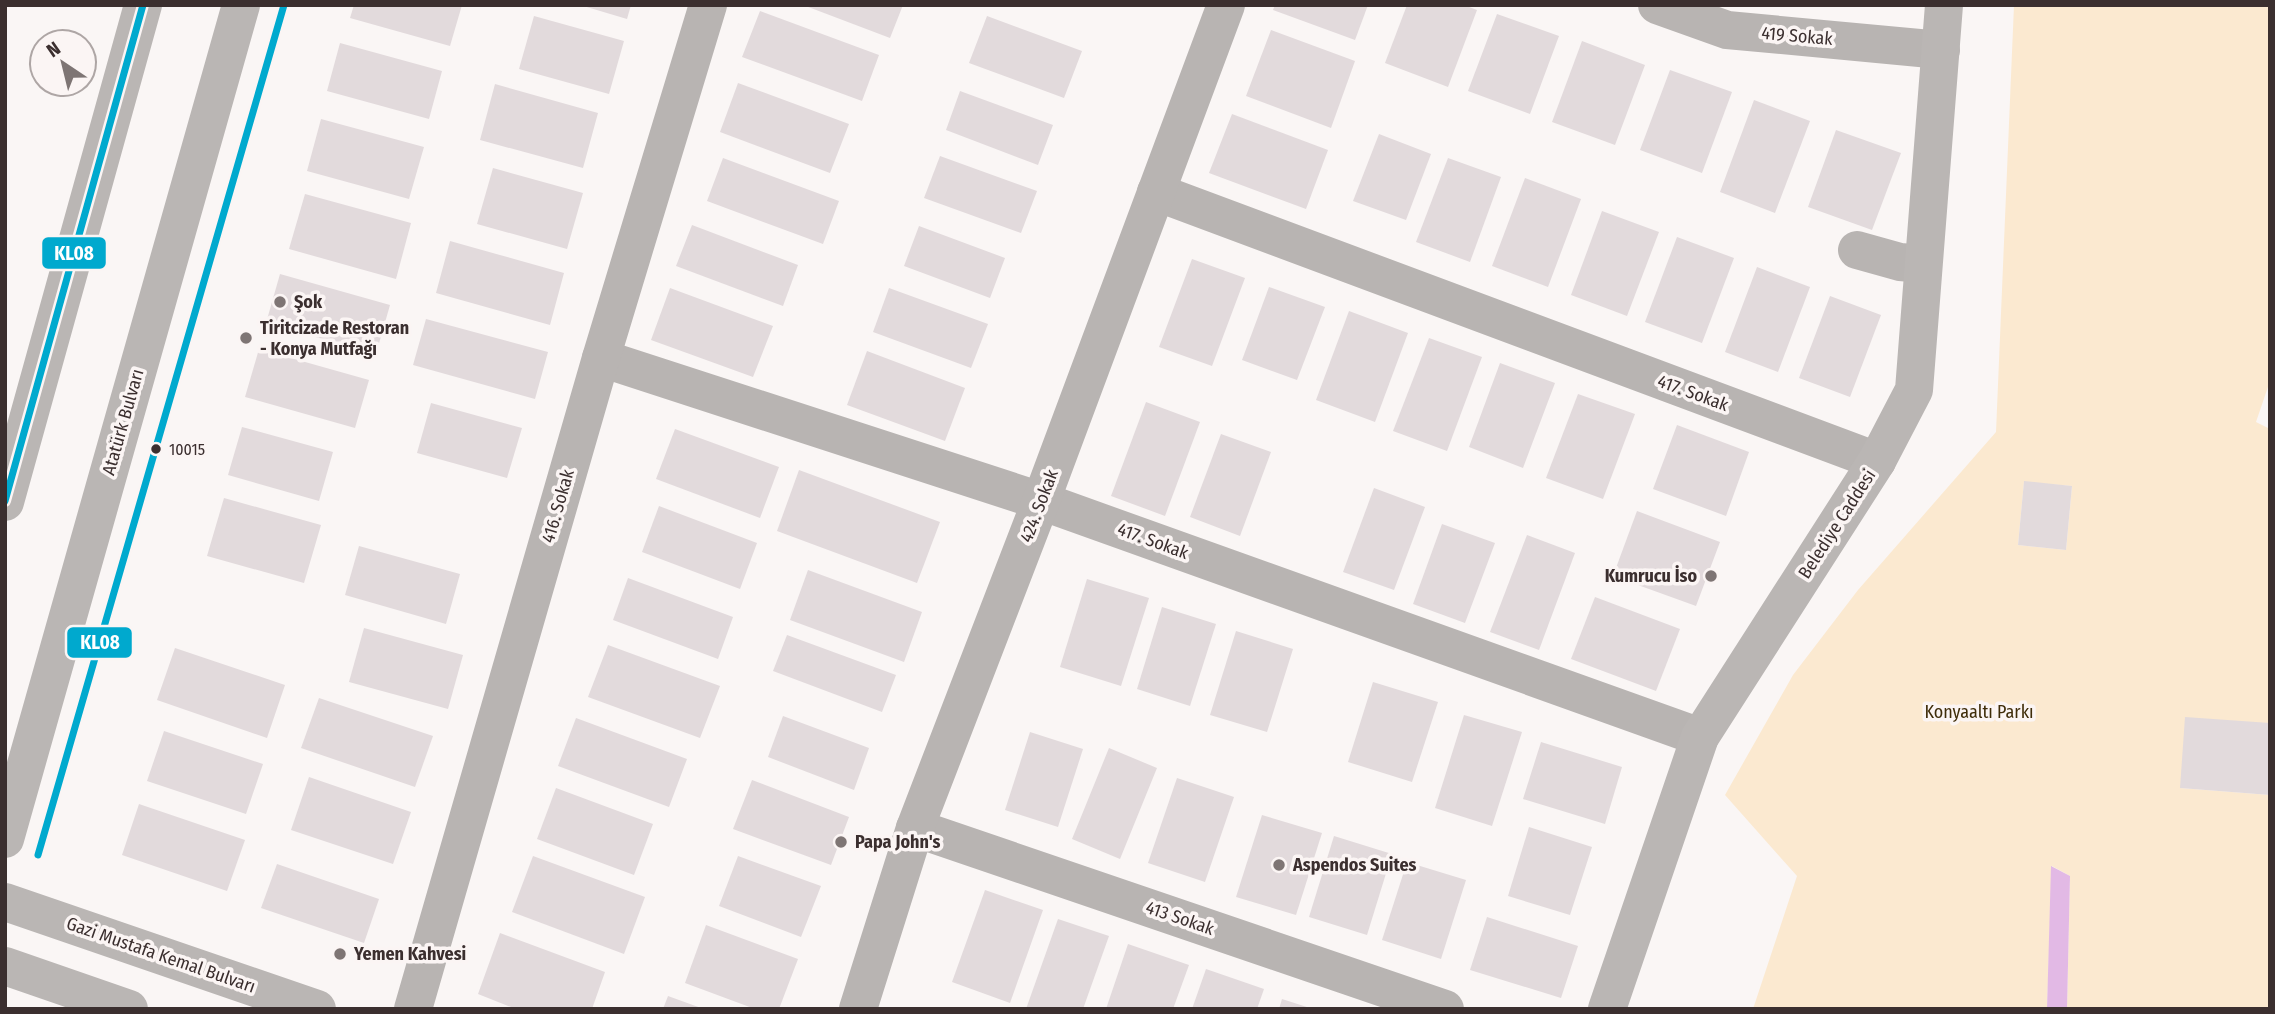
<svg xmlns="http://www.w3.org/2000/svg" width="2275" height="1014" font-family="'Fira Sans Condensed',sans-serif">
<style>
.green{fill:#fbe9d0;fill-rule:evenodd}
.water{fill:#e2b9e5}
.building{fill:#e2dadc}
.lines{fill:none;stroke-linecap:round;stroke-linejoin:round}
.minor{stroke:#b8b4b2;stroke-width:38}
.major{stroke:#bab6b4;stroke-width:38}
.bus-1-casing{stroke:#fbf5f4;stroke-width:12}
.bus-1{stroke:#00a9ce;stroke-width:7}
.poi-dot{fill:#7e7574;stroke:#fbf5f4;stroke-width:2.5}
.bus-dot{fill:#3b2f2f;stroke:#fbf5f4;stroke-width:2.5}
.labels{text-anchor:middle;dominant-baseline:central;stroke-width:7;stroke-linejoin:round;paint-order:stroke}
.bus-label{font-size:16px;fill:#3b2f2f;stroke:#fbf5f4;text-anchor:start}
.street-label{font-size:18px;fill:#3b2f2f;stroke:#fbf5f4}
.poi-label{font-size:18px;font-weight:bold;fill:#3b2f2f;stroke:#fbf5f4;text-anchor:start}
.park-label{font-size:18px;fill:#3f2d0a;stroke:#fbf5f4}
.line-badge{stroke:#fbf5f4;stroke-width:2.5}
.badge-label{font-size:19px;text-anchor:middle;font-weight:bold;fill:#fff}
</style>
<rect width="100%" height="100%" fill="#faf6f5"/>
<path class="green" d="M2014,5H2270V381L2256,422L2270,429V723L2180,788L2270,795V1009H2067L2070,876L2052,866L2047,1009H1753L1797,876L1725,795L1793,675L1858,590L1996,432ZM2024,482L2072,486L2066,550L2018,545Z"/>
<path class="water" d="M2051,866L2070,876L2067,1009H2047Z"/>
<g class="building">
<path d="M354,5H462L450,46L350,18Z"/>
<path d="M580,5H631L627,19Z"/>
<path d="M803,5H903L890,38Z"/>
<path d="M1275,5H1368L1355,40L1273,10Z"/>
<path d="M1407,5H1464L1477,10L1448,87L1385,63Z"/>
<path d="M760,11L879,55L862,101L742,57Z"/>
<path d="M1497,14L1559,36L1530,114L1468,91Z"/>
<path d="M534,16L624,41L609,94L519,69Z"/>
<path d="M987,16L1082,51L1064,98L969,63Z"/>
<path d="M1271,30L1355,61L1331,128L1246,96Z"/>
<path d="M1582,41L1645,65L1615,145L1552,122Z"/>
<path d="M340,43L442,71L429,119L327,91Z"/>
<path d="M1670,70L1732,92L1702,173L1640,150Z"/>
<path d="M738,83L849,124L830,173L720,132Z"/>
<path d="M495,84L598,113L583,168L480,140Z"/>
<path d="M960,91L1053,125L1038,165L946,130Z"/>
<path d="M1754,100L1810,121L1775,213L1720,192Z"/>
<path d="M1232,114L1328,150L1306,209L1209,173Z"/>
<path d="M321,119L424,147L409,199L307,171Z"/>
<path d="M1836,130L1901,153L1872,230L1808,207Z"/>
<path d="M1379,134L1431,154L1406,220L1353,201Z"/>
<path d="M940,156L1037,191L1021,233L924,198Z"/>
<path d="M723,158L839,201L823,244L707,201Z"/>
<path d="M1448,158L1501,177L1470,262L1416,242Z"/>
<path d="M493,168L583,193L567,249L477,224Z"/>
<path d="M1525,178L1581,199L1548,287L1492,266Z"/>
<path d="M305,194L411,223L396,279L289,249Z"/>
<path d="M1602,211L1659,232L1627,316L1571,295Z"/>
<path d="M692,225L798,265L783,306L676,266Z"/>
<path d="M919,226L1005,258L990,298L904,266Z"/>
<path d="M1677,237L1734,258L1702,343L1645,322Z"/>
<path d="M450,241L564,273L550,325L436,293Z"/>
<path d="M1192,259L1245,278L1212,366L1159,347Z"/>
<path d="M1757,267L1810,287L1778,372L1725,352Z"/>
<path d="M280,274L390,305L376,354L266,323Z"/>
<path d="M1269,287L1325,307L1297,380L1242,360Z"/>
<path d="M670,288L773,326L753,377L651,340Z"/>
<path d="M889,288L988,324L971,368L873,332Z"/>
<path d="M1830,296L1881,315L1850,397L1799,378Z"/>
<path d="M1349,311L1408,333L1375,422L1316,400Z"/>
<path d="M426,319L548,352L535,399L413,365Z"/>
<path d="M1429,338L1482,357L1447,451L1393,431Z"/>
<path d="M259,349L369,380L355,428L245,397Z"/>
<path d="M867,351L965,388L945,441L847,405Z"/>
<path d="M1500,363L1555,383L1523,468L1469,447Z"/>
<path d="M1578,394L1635,414L1603,499L1546,478Z"/>
<path d="M1146,402L1200,422L1165,516L1111,496Z"/>
<path d="M431,403L522,428L507,478L417,453Z"/>
<path d="M1677,425L1749,452L1726,516L1653,489Z"/>
<path d="M242,427L333,452L319,501L228,475Z"/>
<path d="M675,429L779,467L760,518L656,479Z"/>
<path d="M1221,434L1271,452L1240,536L1190,517Z"/>
<path d="M799,470L940,522L917,583L777,531Z"/>
<path d="M2024,481L2072,486L2066,550L2018,545Z"/>
<path d="M1374,488L1425,507L1394,590L1343,572Z"/>
<path d="M224,498L321,525L304,583L207,556Z"/>
<path d="M659,506L757,543L740,589L642,552Z"/>
<path d="M1637,511L1720,542L1696,606L1613,576Z"/>
<path d="M1442,524L1495,543L1465,623L1413,604Z"/>
<path d="M1527,535L1575,553L1539,650L1490,632Z"/>
<path d="M359,546L460,574L446,624L345,595Z"/>
<path d="M808,570L922,612L904,662L790,620Z"/>
<path d="M628,578L733,617L718,659L613,620Z"/>
<path d="M1087,579L1149,598L1121,686L1060,667Z"/>
<path d="M1595,597L1680,629L1656,691L1571,659Z"/>
<path d="M1162,607L1216,624L1190,706L1137,689Z"/>
<path d="M364,628L463,655L448,709L349,682Z"/>
<path d="M1236,631L1293,649L1267,732L1210,715Z"/>
<path d="M787,635L896,675L882,712L773,671Z"/>
<path d="M608,645L720,686L700,738L588,697Z"/>
<path d="M175,648L285,685L267,738L157,700Z"/>
<path d="M1373,682L1438,702L1412,782L1348,762Z"/>
<path d="M319,698L433,736L415,787L301,748Z"/>
<path d="M1464,715L1522,732L1492,826L1435,808Z"/>
<path d="M783,716L869,748L854,790L768,757Z"/>
<path d="M2185,717L2270,723V795L2180,788Z"/>
<path d="M576,718L687,759L669,807L558,766Z"/>
<path d="M164,731L263,764L246,814L147,781Z"/>
<path d="M1030,732L1083,749L1058,827L1005,810Z"/>
<path d="M1541,742L1622,767L1605,824L1523,799Z"/>
<path d="M1109,748L1157,768L1120,859L1072,839Z"/>
<path d="M309,777L411,812L393,864L291,830Z"/>
<path d="M1177,778L1234,797L1205,882L1148,863Z"/>
<path d="M752,780L849,817L831,865L733,829Z"/>
<path d="M556,788L653,824L634,875L537,839Z"/>
<path d="M139,804L245,840L227,891L122,855Z"/>
<path d="M1262,815L1322,833L1296,915L1236,897Z"/>
<path d="M1529,827L1592,847L1570,915L1508,896Z"/>
<path d="M1334,836L1392,854L1367,935L1309,917Z"/>
<path d="M533,856L645,897L624,954L512,912Z"/>
<path d="M738,856L821,886L801,937L719,906Z"/>
<path d="M1407,862L1466,880L1441,959L1382,940Z"/>
<path d="M277,864L379,899L364,943L261,908Z"/>
<path d="M985,890L1043,910L1010,1003L952,982Z"/>
<path d="M1487,917L1578,946L1561,998L1470,970Z"/>
<path d="M1058,919L1109,936L1083,1009H1026Z"/>
<path d="M706,925L798,959L779,1009H755L685,983Z"/>
<path d="M500,933L605,972L592,1009H516L478,994Z"/>
<path d="M1128,944L1189,965L1173,1009H1106Z"/>
<path d="M1206,969L1264,989L1257,1009H1192Z"/>
<path d="M668,996L701,1008V1009H663Z"/>
<path d="M1282,999L1310,1008V1009H1279Z"/>
</g>
<g class="lines">
<g class="minor">
<path d="M1657,5L1727,30L1941,50"/>
<path d="M1156,192L1877,461"/>
<path d="M1857,250L1900,262L1923,264"/>
<path d="M601,358L1041,501L1700,737"/>
<path d="M915,828L1445,1009"/>
<path d="M413,1009L601,358L708,5"/>
<path d="M858,1009L915,828L1041,501L1226,5"/>
</g>
<g class="major">
<path d="M5,502L143,5"/>
<path d="M5,839L241,5"/>
<path d="M5,902L317,1009"/>
<path d="M5,966L129,1009"/>
<path d="M1607,1009L1700,737L1877,461L1914,390L1944,5"/>
</g>
<defs>
<g id="bus-1">
<path d="M5,501L143,5"/>
<path d="M38,855L284,5"/>
</g>
</defs>
<use href="#bus-1" class="bus-1-casing"/>
<use href="#bus-1" class="bus-1"/>
</g>
<g class="poi-dot">
<circle cx="280" cy="302" r="7"/>
<circle cx="246" cy="338" r="7"/>
<circle cx="1711" cy="576" r="7"/>
<circle cx="841" cy="842" r="7"/>
<circle cx="1279" cy="865" r="7"/>
<circle cx="340" cy="954" r="7"/>
</g>
<circle class="bus-dot" cx="156" cy="449" r="6"/>
<g class="labels">
<g class="bus-label">
<text x="169" y="449">10015</text>
</g>
<g class="street-label">
<text transform="translate(1797 36) rotate(5)">419 Sokak</text>
<text transform="translate(1693 393) rotate(20)">417. Sokak</text>
<text transform="translate(123 422) rotate(-74)">Atatürk Bulvarı</text>
<text transform="translate(558 506) rotate(-74)">416. Sokak</text>
<text transform="translate(1039 506) rotate(-69)">424. Sokak</text>
<text transform="translate(1837 524) rotate(-57)">Belediye Caddesi</text>
<text transform="translate(1153 541) rotate(20)">417. Sokak</text>
<text transform="translate(1180 918) rotate(19)">413 Sokak</text>
<text transform="translate(161 955) rotate(19)">Gazi Mustafa Kemal Bulvarı</text>
</g>
<g class="poi-label">
<text x="294" y="302">Şok</text>
<text x="260" y="328">Tiritcizade Restoran<tspan x="260" dy="21">- Konya Mutfağı</tspan></text>
<text x="1697" y="576" text-anchor="end">Kumrucu İso</text>
<text x="855" y="842">Papa John's</text>
<text x="1293" y="865">Aspendos Suites</text>
<text x="354" y="954">Yemen Kahvesi</text>
</g>
<g class="park-label">
<text x="1979" y="712">Konyaaltı Parkı</text>
</g>
</g>
<g class="line-badge">
<rect x="41" y="236" width="66" height="34" rx="7" fill="#00a9ce"/>
<rect x="66" y="626" width="67" height="33" rx="7" fill="#00a9ce"/>
</g>
<g class="badge-label">
<text x="74" y="260">KL08</text>
<text x="100" y="649">KL08</text>
</g>
<rect width="2275" height="1014" fill="none" stroke="#3b2f2f" stroke-width="14"/>
<g transform="translate(63 63) rotate(325)"><circle r="33" fill="#fbf5f4" stroke="#aea6a5" stroke-width="2"/>
<path d="M0-5L12 26L0 18L-12 26Z" fill="#7e7574"/>
<text y="-10" font-size="19" font-weight="bold" text-anchor="middle" fill="#3b2f2f">N</text>
</g>
</svg>
